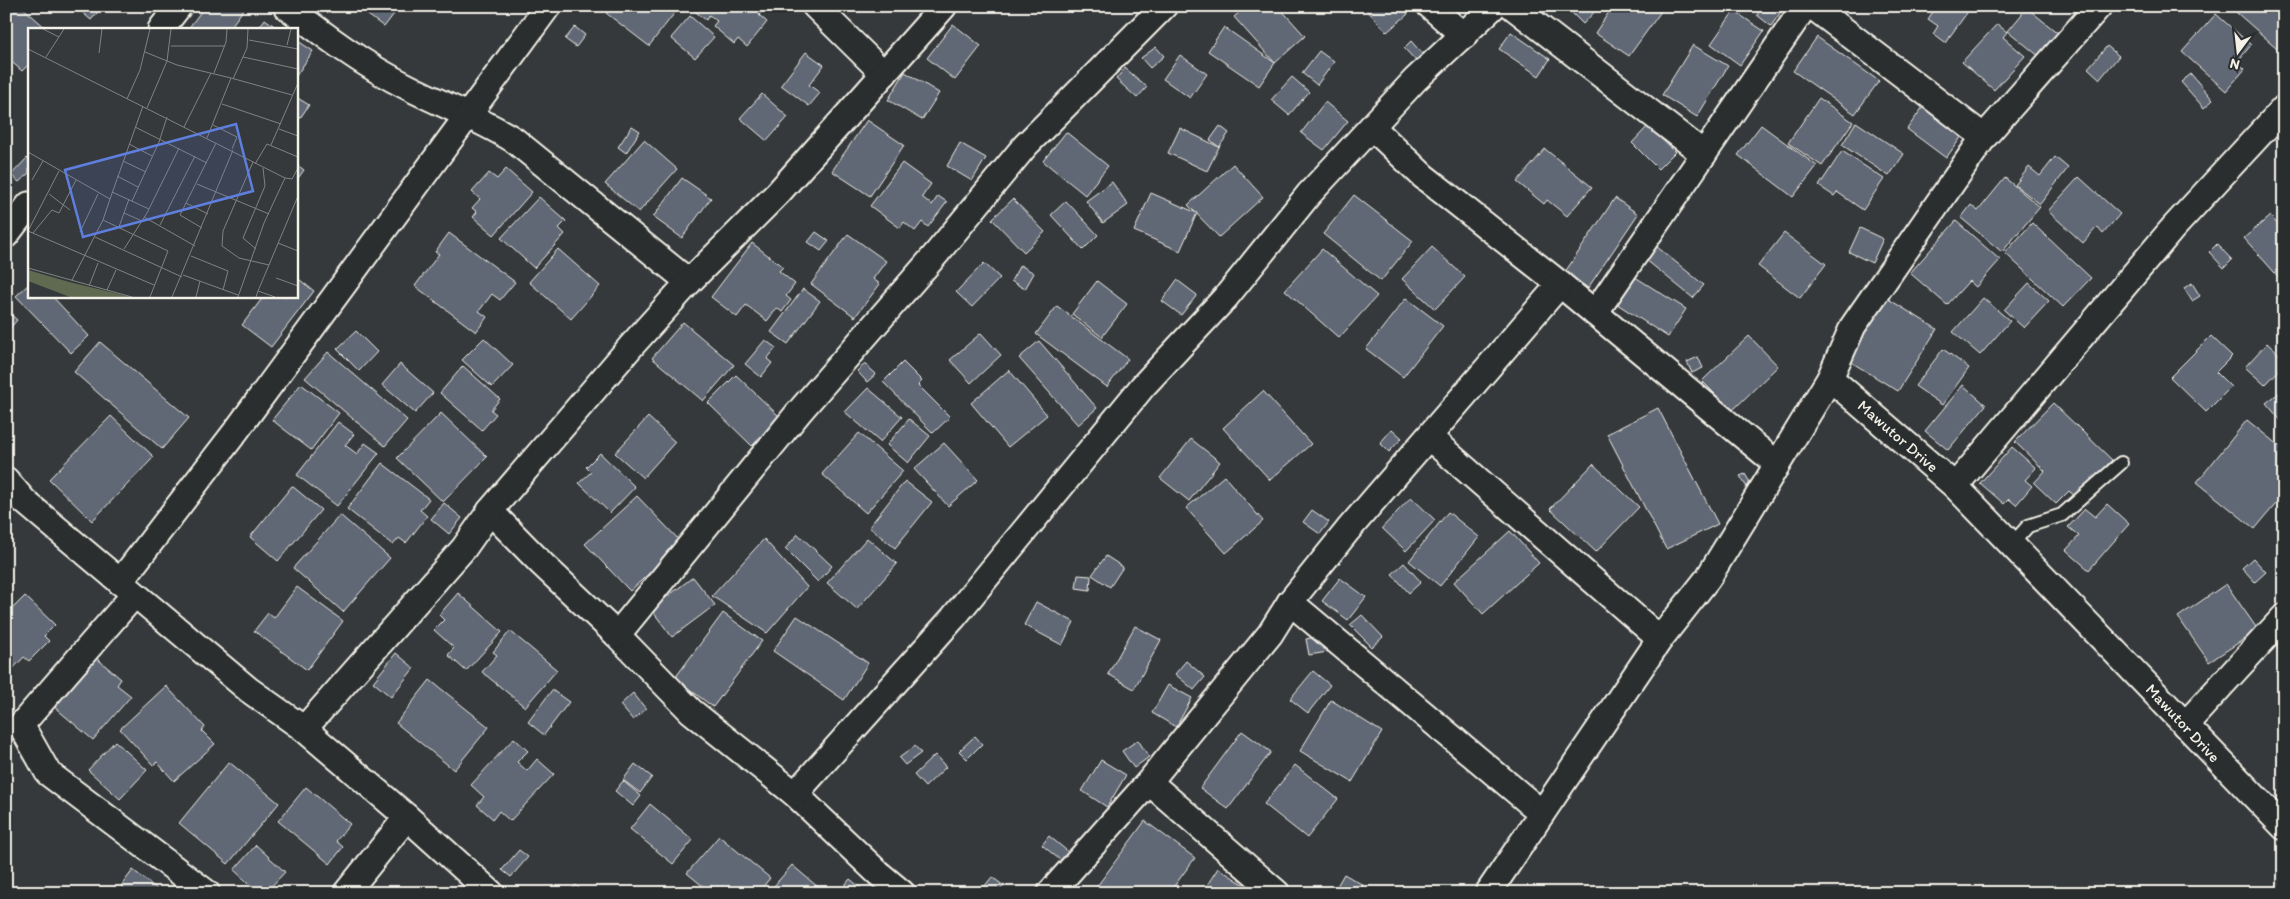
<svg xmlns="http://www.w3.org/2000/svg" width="2290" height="899" font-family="Itim,sans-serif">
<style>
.building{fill:#606876;stroke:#f4f1e8}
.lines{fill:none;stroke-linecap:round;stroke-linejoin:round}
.service-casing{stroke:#f4f1e8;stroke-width:16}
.minor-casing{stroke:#f4f1e8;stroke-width:29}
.service{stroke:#2a2d2e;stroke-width:12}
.minor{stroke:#2a2d2e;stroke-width:25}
.labels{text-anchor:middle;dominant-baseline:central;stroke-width:5;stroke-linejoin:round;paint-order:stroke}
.street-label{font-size:16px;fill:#f4f1e8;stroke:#2a2d2e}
.inset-road{fill:none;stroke:#818381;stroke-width:1}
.view{fill:#5e7fdd;fill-opacity:0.15;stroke:#5e7fdd;stroke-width:2.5}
.inset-edge{fill:none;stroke:#f4f1e8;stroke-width:2.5}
</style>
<rect width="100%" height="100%" fill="#35393c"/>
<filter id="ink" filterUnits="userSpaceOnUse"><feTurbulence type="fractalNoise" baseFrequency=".02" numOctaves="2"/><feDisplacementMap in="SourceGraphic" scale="10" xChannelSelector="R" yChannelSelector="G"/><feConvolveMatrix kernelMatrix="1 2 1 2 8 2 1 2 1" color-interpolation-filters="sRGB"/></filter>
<g filter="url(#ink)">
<g class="building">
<path d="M12,6H21L47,29H29V64L22,71L6,57V13Z"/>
<path d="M75,6H103L91,20Z"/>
<path d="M205,6H246L229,29H188Z"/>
<path d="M362,6H400L384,27L360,9Z"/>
<path d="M611,6H680L649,46L606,13Z"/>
<path d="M694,6H758L763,10L759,15L767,22L747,47L738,39L734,44L713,26L717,21L709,15L706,20L692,9Z"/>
<path d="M1246,6H1278L1305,36L1275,63L1234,17Z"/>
<path d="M1401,6L1408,14L1387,32L1364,7Z"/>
<path d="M1569,6H1600L1583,24L1567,8Z"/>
<path d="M1613,6H1657L1662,10L1629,56L1595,33Z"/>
<path d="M1763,6H1785L1771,26L1757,15Z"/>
<path d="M1937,6H1972L1945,43L1933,34L1938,26L1928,19Z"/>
<path d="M2229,6H2284V40L2277,48Z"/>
<path d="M2027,8L2059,34L2040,57L2008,31Z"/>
<path d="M1734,11L1764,31L1740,65L1711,44Z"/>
<path d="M2216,14L2251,45L2237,62L2245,69L2226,91L2182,52Z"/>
<path d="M690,16L714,37L695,58L671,38Z"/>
<path d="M265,19L277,28L276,29H258Z"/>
<path d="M953,24L981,46L955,80L927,58Z"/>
<path d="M1997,24L2007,32L2003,37L2025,56L1994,90L1962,62Z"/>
<path d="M575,27L585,35L576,47L565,39Z"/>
<path d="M1224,27L1275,63L1259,86L1208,51Z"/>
<path d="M1511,32L1550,59L1539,76L1499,49Z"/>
<path d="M1817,37L1879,81L1855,114L1793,71Z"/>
<path d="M298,41L313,51L296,76V43Z"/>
<path d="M1411,41L1425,57L1418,63L1404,48Z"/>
<path d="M1693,45L1728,66L1697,117L1662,95Z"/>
<path d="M2107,46L2119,56L2100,79L2088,68Z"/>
<path d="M1156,47L1164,56L1150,68L1141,58Z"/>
<path d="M1319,51L1334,62L1317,85L1302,73Z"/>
<path d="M806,52L824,65L809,85L820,93L809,106L781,85Z"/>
<path d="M1180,55L1207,74L1190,98L1163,79Z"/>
<path d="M1125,68L1147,87L1137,98L1116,79Z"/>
<path d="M905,72L939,93L922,120L888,100Z"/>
<path d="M2191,74L2213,100L2204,108L2181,82Z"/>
<path d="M1292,77L1309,92L1289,115L1271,100Z"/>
<path d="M762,94L788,117L767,141L740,118Z"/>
<path d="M296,97L309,105L298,121L296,120Z"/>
<path d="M1819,98L1853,122L1822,166L1788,143Z"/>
<path d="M1325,102L1348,121L1324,150L1301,133Z"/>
<path d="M1923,107L1962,136L1946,158L1907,129Z"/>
<path d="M867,120L904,145L870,196L832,171Z"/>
<path d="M1856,122L1904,154L1889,176L1842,145Z"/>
<path d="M1761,125L1817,166L1793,197L1738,155Z"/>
<path d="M632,126L640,131L626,153L618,147Z"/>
<path d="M1220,126L1229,133L1219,147L1210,140Z"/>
<path d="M1648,126L1675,152L1658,169L1632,143Z"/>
<path d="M1180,128L1219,147L1207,171L1168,153Z"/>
<path d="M1066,132L1108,166L1085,195L1043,161Z"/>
<path d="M644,140L677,169L639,212L605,184Z"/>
<path d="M960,143L986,158L972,181L947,166Z"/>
<path d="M1545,149L1592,187L1567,216L1547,200L1544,204L1517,182Z"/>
<path d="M1842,151L1884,179L1863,210L1837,192L1834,196L1819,186Z"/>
<path d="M2055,157L2068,168L2040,204L2015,185L2029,167L2040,176Z"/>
<path d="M27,158L29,160V173L19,182L11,175Z"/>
<path d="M902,163L931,184L922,197L932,205L938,196L947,202L928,227L922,222L915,231L904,222L900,228L870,206Z"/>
<path d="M296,164L304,170L296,181Z"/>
<path d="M1233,164L1263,197L1219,237L1188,205Z"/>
<path d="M506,169L532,192L494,235L473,217L477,212L472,208L480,199L472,192L489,173L497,179Z"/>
<path d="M2079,177L2120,214L2103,234L2097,227L2083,243L2048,211Z"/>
<path d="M682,178L711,198L682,238L653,217Z"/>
<path d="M2005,178L2040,207L2002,252L1961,218L1971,205L1978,211Z"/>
<path d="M1112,182L1128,205L1103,223L1086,201Z"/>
<path d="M1151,193L1197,213L1180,251L1134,231Z"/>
<path d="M1354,195L1413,241L1381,281L1323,234Z"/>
<path d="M539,197L566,221L559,228L565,234L534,268L501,238Z"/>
<path d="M1615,198L1638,214L1588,288L1565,272Z"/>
<path d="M1013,199L1045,232L1024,252L992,219Z"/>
<path d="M1066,201L1098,235L1083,250L1051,215Z"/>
<path d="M2270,216L2284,231L2282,281L2244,238Z"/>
<path d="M1956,221L2000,260L1976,287L1969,281L1947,305L1910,273Z"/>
<path d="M2032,223L2091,278L2063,307L2005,253Z"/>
<path d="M1860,228L1883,239L1872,263L1849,252Z"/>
<path d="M816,232L829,241L821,251L808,242Z"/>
<path d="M449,233L515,282L500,300L492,294L479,311L487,317L476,332L415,286L439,254L435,252Z"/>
<path d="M1784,233L1826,264L1800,298L1758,266Z"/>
<path d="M848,234L886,261L873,279L880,284L855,317L811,284Z"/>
<path d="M1651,242L1704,285L1693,298L1640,255Z"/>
<path d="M752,243L783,267L779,271L795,284L786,296L791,300L782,312L777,308L767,321L746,305L737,317L711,297Z"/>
<path d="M2217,244L2232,260L2224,268L2209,252Z"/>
<path d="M1432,247L1465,277L1435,309L1402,279Z"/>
<path d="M558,249L600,286L571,319L529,282Z"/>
<path d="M1322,249L1377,296L1339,338L1285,290Z"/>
<path d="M984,263L1000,278L972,307L956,292Z"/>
<path d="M1020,265L1034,273L1025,289L1011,281Z"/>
<path d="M1632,275L1686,309L1668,337L1614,302Z"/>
<path d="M296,277L314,291L271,347L242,325L264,296H296Z"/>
<path d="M1177,280L1197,295L1181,315L1162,301Z"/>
<path d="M1097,281L1127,304L1102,337L1072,314Z"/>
<path d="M2029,283L2049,301L2024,328L2004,310Z"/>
<path d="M2192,283L2200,296L2192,301L2184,288Z"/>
<path d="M29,284V296H52L89,336L71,353L16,296Z"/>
<path d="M803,289L820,301L788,344L771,332Z"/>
<path d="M1885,297L1937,329L1898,391L1846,359Z"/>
<path d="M1406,298L1443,326L1403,377L1366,349Z"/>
<path d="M1983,298L2010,321L1980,355L1953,332Z"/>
<path d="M1057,306L1128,359L1107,387L1036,334Z"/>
<path d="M6,310L17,320L6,333Z"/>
<path d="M683,322L734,365L703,401L652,358Z"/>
<path d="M356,331L377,352L359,371L337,349Z"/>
<path d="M981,333L1001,355L971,383L950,360Z"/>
<path d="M1749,336L1778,366L1732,411L1702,381Z"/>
<path d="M2211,336L2232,356L2216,372L2231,387L2206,412L2170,377Z"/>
<path d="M484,338L513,365L492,387L462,360Z"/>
<path d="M765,340L776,348L767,359L772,363L761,377L745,364Z"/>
<path d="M1039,341L1097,408L1078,425L1019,358Z"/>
<path d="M100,342L189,418L162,449L74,372Z"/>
<path d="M2267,343L2284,359V365L2265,385L2245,367Z"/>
<path d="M1943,349L1969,368L1942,405L1915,386Z"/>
<path d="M328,352L407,420L385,446L305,378Z"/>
<path d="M1698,357L1703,368L1692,373L1687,362Z"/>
<path d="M903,362L922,381L918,385L950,417L933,433L883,382Z"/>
<path d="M400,364L433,393L415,413L382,385Z"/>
<path d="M865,364L876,374L867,382L857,371Z"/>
<path d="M463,366L500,399L491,410L496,414L482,430L440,393Z"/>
<path d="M1009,370L1047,415L1008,447L971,403Z"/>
<path d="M736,375L780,417L752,446L708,403Z"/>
<path d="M301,384L339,413L311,450L272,420Z"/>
<path d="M1963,385L1986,405L1948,450L1925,431Z"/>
<path d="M868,388L902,417L880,442L845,412Z"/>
<path d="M2284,389V424L2266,403Z"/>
<path d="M1263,391L1311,444L1270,480L1223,428Z"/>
<path d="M2053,403L2112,460L2076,497L2069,491L2056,504L2034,483L2045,471L2015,442Z"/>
<path d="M1658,408L1718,524L1666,549L1607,434Z"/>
<path d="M441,413L487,457L443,502L397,458Z"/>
<path d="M111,416L154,457L92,521L49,479Z"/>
<path d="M648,417L675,442L643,478L615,453Z"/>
<path d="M909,419L930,436L908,463L887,445Z"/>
<path d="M2247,420L2284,450V494L2255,529L2197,482Z"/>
<path d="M338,422L354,434L345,445L357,454L365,443L379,453L337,506L297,475Z"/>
<path d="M1392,429L1402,438L1389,452L1380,443Z"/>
<path d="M859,433L903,471L866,513L822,474Z"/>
<path d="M1191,439L1220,462L1189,501L1160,478Z"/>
<path d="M944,443L978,480L948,506L914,469Z"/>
<path d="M2012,447L2036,468L2025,480L2032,486L2016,505L2009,499L2004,504L1980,483Z"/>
<path d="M600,453L635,487L610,513L579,483L591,472L586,467Z"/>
<path d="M382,463L429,499L420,510L427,516L406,543L399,538L393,545L347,509Z"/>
<path d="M1593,464L1639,507L1596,552L1550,509Z"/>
<path d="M1745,474L1755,491L1751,494L1740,476Z"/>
<path d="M1224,476L1263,521L1226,553L1186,508Z"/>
<path d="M905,481L932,502L895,548L869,527Z"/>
<path d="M292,486L321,510L278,561L250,537Z"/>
<path d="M637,496L682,543L630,591L585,544Z"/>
<path d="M1411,497L1435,520L1406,551L1382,528Z"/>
<path d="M444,503L462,518L449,534L431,519Z"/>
<path d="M2107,504L2129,524L2089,570L2066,550L2079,536L2068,527L2085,509L2095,517Z"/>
<path d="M1312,510L1329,522L1320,534L1303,522Z"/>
<path d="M1448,512L1479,537L1440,586L1409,561Z"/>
<path d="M340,515L390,558L343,612L293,568Z"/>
<path d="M1510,531L1539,563L1483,614L1454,582Z"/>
<path d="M798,534L832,566L818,582L785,549Z"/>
<path d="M867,538L897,564L857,609L827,583Z"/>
<path d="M764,539L807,587L767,633L712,596Z"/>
<path d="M1106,556L1123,567L1110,587L1092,575Z"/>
<path d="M2253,558L2266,572L2255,582L2242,568Z"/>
<path d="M1404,563L1421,582L1409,593L1392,574Z"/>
<path d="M1078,575L1091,576L1090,590L1076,588Z"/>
<path d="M693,577L715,605L672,637L651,609Z"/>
<path d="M1340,578L1366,597L1348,620L1322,601Z"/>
<path d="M2226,584L2258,630L2209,662L2178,617Z"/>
<path d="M297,587L343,621L307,670L254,631L268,613L274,618Z"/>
<path d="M458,593L502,632L466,671L448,655L454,648L434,630L444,620L439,615Z"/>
<path d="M25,596L55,625L44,636L49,641L29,661L24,657L6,676V615Z"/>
<path d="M1036,602L1074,622L1062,645L1024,625Z"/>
<path d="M723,613L762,641L713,707L675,678Z"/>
<path d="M1362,615L1383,637L1372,647L1350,625Z"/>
<path d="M797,616L868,663L844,700L773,651Z"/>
<path d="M1135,626L1161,640L1134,689L1108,674Z"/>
<path d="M510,631L557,670L525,707L482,672L497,655L493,652Z"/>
<path d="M1325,635L1328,652L1309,655L1306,639Z"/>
<path d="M396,653L414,668L391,697L373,682Z"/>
<path d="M94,656L121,679L117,685L131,696L93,740L52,705Z"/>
<path d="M1186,661L1205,677L1194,690L1175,674Z"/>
<path d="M1313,671L1330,685L1308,713L1290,699Z"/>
<path d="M430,680L489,727L454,770L396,723Z"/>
<path d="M1168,685L1192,698L1176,727L1152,713Z"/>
<path d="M166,686L205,727L202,731L215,744L174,781L157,762L153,765L120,729Z"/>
<path d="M552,690L569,702L544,735L528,722Z"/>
<path d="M633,693L646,709L633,720L620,705Z"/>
<path d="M1331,700L1382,732L1352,782L1300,751Z"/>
<path d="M1242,731L1271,752L1228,809L1200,788Z"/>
<path d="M975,736L982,744L967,759L959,751Z"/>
<path d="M514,738L528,751L517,762L527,771L537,759L554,774L510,821L499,811L493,819L477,805L484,797L471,785Z"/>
<path d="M1138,740L1149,757L1134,768L1122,751Z"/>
<path d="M115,741L147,770L120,799L88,770Z"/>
<path d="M915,746L921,753L905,765L899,758Z"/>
<path d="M935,755L946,767L925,787L914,775Z"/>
<path d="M1101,760L1126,775L1107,807L1082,791Z"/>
<path d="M229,762L279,803L228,864L179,823Z"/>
<path d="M635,764L652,777L640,793L623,780Z"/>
<path d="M1295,765L1338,799L1307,838L1264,804Z"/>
<path d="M623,781L641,796L633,806L615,791Z"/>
<path d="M306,787L350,824L336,841L343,847L330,864L278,821Z"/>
<path d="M650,804L693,840L673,864L630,829Z"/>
<path d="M1145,821L1195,858L1169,893H1092Z"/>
<path d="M719,836L770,878L758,893H711L687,873Z"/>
<path d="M1049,836L1072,855L1065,864L1042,845Z"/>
<path d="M256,845L285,872L265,893H259L234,870Z"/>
<path d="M519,850L528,857L511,877L502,870Z"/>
<path d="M792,865L819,888L815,893H768Z"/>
<path d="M1218,868L1257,893H1202Z"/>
<path d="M133,870L157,889L154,893H130L121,886Z"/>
<path d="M1344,874L1363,885L1359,893H1333Z"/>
<path d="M992,877L1004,886L997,893H979Z"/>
<path d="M850,879L867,893H838Z"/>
<path d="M576,885L584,893H568Z"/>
</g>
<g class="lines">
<defs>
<path id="service" d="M2012,544L2028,526L2062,515L2121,463"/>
<g id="minor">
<path d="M286,6C325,36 365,66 408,87C443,105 480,119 514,140L689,282"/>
<path d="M815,6L884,74"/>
<path d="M1430,6L1464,36"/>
<path d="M1512,6L1704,154"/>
<path d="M1812,6L1984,137"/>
<path d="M2099,6L1984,137L1853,326L1830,378L1955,486L2284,827"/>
<path d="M161,29L179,6"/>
<path d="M1372,127L1423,176L1560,284L1777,464"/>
<path d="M6,235L29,205"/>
<path d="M1595,313L1805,6"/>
<path d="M1430,438L1660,639"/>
<path d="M6,480L24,501L249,690L304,729L407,817L491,893"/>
<path d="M1955,486L2173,228L2284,108"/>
<path d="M490,511L542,564L617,635L691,711L795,794L878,873L902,893"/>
<path d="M120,582L236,431L548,6"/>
<path d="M134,595L21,725L48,773L207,893"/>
<path d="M1290,602L1542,813"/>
<path d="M617,635L799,412L937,253L1025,146L1164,6"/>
<path d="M2185,725L2284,617"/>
<path d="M304,729L464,548L490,511L633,344L689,282L778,193L944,6"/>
<path d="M1149,782L1277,893"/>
<path d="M795,794L953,618L1143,386L1226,297L1309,194L1415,80L1494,6"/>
<path d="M346,893L407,817"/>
<path d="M1050,893L1149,782L1270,634L1290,602L1348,530L1560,284"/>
<path d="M1488,893L1660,639L1708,578L1830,378"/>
</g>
</defs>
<use href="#service" class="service-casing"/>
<use href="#minor" class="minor-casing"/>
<use href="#service" class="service"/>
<use href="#minor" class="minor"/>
</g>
</g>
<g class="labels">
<g class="street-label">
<text transform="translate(1898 436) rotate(41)">Mawutor Drive</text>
<text transform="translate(2183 723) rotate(47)">Mawutor Drive</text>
</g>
</g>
<g transform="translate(28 28)">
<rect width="270" height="270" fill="#35393c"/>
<path d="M0,242L41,254L103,269H42L0,253Z" fill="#5f6a51"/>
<path class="inset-road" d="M15,1L31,9M221,12L270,21M259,17L263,1M143,18H197M0,21L257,150L264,151L270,140M117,24L149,37L203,50L179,110M71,25L74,1M18,29L36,1M215,29L270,41M186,45L198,14L199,1M203,50L264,67M205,51L219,20L220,1M99,71L112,42L122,1M194,76L253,96M119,80L139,33L143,1M185,97L209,109L204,121M107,99L179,135M156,99L183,45M251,101L270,108M101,116L124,128M243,117L270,55M0,124L82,171L75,192L44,252M95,133L118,144M225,134L195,203L194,218L211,230L241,237M227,136L239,116L270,129M89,148L110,159M4,152L15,133M169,156L241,186M84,164L121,181M21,166L42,182M82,171L115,78M104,173L131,114L139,89M158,175L180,186M96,185L114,193M116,189L167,218M75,192L140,223L122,269M132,197L167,128M91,199L101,171M174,200L152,187L188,115M0,203L126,257M0,203L31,143M52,204L70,166M5,205L24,182L31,185L48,152M67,209L154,249M250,215L270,223M96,221L119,185L151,120M228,221L215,210L237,158L235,140M163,228L200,243L195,262M0,240L104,269M155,247L210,267M248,250L270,258M61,258L70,235M79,262L88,242M230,263L270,168M144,269L205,122M168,269L172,253M210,269L236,195L257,150M228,269L230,263L247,269"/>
<path class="view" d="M208,96L225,163L55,209L37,142Z"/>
<rect width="270" height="270" class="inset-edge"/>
</g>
<rect width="2290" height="899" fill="none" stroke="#2a2d2e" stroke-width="25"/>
<rect x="12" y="12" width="2265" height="874" fill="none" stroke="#f4f1e8" stroke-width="2" filter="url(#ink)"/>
<g transform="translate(2238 52) rotate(195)" stroke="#2a2d2e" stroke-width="4" paint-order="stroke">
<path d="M0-4L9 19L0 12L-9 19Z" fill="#f4f1e8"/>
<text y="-8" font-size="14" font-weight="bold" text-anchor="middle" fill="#f4f1e8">N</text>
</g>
</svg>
